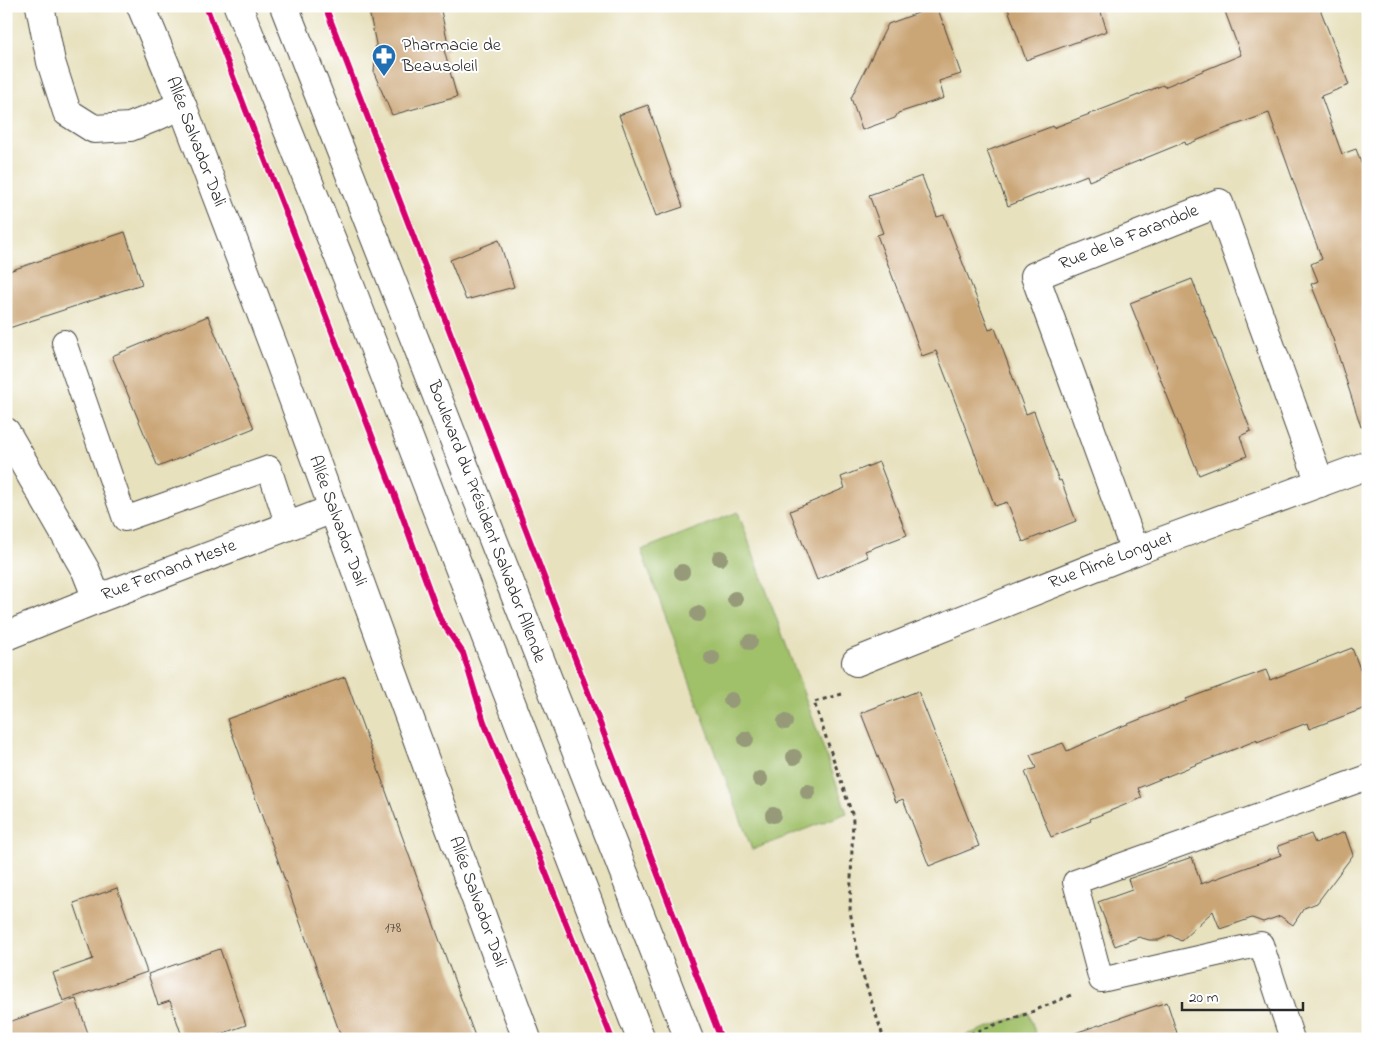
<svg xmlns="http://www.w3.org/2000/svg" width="1374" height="1045" font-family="'Indie Flower',sans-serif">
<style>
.green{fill:#a0c069;stroke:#66764a}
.building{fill:#caa576}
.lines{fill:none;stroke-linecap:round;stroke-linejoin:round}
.lane-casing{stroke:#474641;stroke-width:26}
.street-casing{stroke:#474641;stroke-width:30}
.primary-casing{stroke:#474641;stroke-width:30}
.path{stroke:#474641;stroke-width:3;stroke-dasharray:4 4;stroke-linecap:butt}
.lane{stroke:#fff;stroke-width:24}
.street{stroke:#fff;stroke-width:28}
.primary{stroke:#fff;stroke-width:28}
.cycleway-casing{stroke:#fff;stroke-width:9}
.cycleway{stroke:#d6006c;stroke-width:6}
.tree{fill:#969a79}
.labels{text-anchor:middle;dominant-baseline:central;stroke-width:4;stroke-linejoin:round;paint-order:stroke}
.number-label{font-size:15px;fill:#534a3e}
.poi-label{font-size:18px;fill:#2b2b2b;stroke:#fff;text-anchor:start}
.street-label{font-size:18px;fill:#2b2b2b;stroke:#fff}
</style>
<rect width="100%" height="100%" fill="#fff"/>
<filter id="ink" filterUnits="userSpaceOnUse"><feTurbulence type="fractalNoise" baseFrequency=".02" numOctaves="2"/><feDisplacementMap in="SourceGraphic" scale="10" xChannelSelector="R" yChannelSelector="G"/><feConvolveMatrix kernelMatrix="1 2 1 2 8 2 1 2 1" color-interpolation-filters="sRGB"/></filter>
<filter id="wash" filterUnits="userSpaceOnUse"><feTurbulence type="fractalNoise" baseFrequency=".0096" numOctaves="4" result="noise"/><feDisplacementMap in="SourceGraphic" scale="20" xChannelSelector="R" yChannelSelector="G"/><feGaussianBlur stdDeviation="1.12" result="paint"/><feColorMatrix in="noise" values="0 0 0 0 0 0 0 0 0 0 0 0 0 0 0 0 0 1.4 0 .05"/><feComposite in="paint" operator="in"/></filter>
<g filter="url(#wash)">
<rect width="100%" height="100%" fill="#e7e1be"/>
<g class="green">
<path d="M738,512L847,813L752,850L641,550Z"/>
<path d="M1029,1013L1037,1039H955Z"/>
</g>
<g id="blocks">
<g class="building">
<path d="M368,6H440L449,48L444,50L457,97L392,115L374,73L376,44Z"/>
<path d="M937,6L961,74L939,81L944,98L898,113L895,118L862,130L851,98L888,24Z"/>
<path d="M1007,6H1099L1107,31L1026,60Z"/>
<path d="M1223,6H1319L1349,85L1321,96L1342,154L1356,149L1368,181V426L1361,427L1333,339L1311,284L1318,281L1311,264L1322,259L1308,222L1269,113L1227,128L1186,145L1185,142L1089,181L1087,175L1008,206L987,151L1053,126V128L1116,104L1163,85L1164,87L1241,55Z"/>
<path d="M648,105L683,207L656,216L619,115Z"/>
<path d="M922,176L937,217L944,215L989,330L995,328L1026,414L1034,411L1059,481L1061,480L1076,521L1023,542L1007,502L995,506L936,351L922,356L877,235L883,233L869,195Z"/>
<path d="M125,232L142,284L6,329V272Z"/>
<path d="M499,240L514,287L466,300L450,260Z"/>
<path d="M1192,279L1251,431L1240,436L1247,456L1199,475L1130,303Z"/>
<path d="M208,316L254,428L158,467L112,356Z"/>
<path d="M879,462L907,535L865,551L868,557L817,580L790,511L845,488L841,477Z"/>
<path d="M1352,648L1368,690V707L1309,729L1307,723L1257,742V740L1138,788L1142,798L1090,819L1091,821L1051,837L1025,772L1036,768L1030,755L1063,743L1067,751L1115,729L1187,701L1186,699L1266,670L1270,680Z"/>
<path d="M345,677L438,936L476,1039H342L268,833L227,719Z"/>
<path d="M918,691L979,846L929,866L903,799L896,802L861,713Z"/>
<path d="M1345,832L1353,855L1317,903L1304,908L1293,925L1280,916L1263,922L1252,918L1220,929L1213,911L1181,941L1170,935L1159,940H1149L1139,937L1115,946L1098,902L1132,890L1128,879L1192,857L1201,884L1281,855L1278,846L1311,834L1315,843Z"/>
<path d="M117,888L147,972L63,1001L53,973L93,959L74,903Z"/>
<path d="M220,949L246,1025L207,1039H183L170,1001L158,1005L148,974Z"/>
<path d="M76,999L90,1039H6V1023Z"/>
<path d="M1167,1002L1177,1033L1159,1039H1076L1075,1033Z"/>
</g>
</g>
</g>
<g filter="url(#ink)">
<use href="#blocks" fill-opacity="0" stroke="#474641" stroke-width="1"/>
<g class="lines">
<defs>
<g id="lane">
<path d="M64,342L125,519L269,468L288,526"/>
<path d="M1292,1039L1261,944L1101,980L1075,882L1368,777"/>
</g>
<g id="street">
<path d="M40,6L51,62L67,112L94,129L130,127L155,117L182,105"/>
<path d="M141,6L182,105L278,358L527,1039"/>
<path d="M6,432L86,571L97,599"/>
<path d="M1135,551L1035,276L1219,203L1320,483"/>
<path d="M6,636L97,599L333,509"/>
<path d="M856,662L1135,551L1368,465"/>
</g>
<g id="primary">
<path d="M238,6L348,280L641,1039"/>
<path d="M284,6L689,1039"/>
</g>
</defs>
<use href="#lane" class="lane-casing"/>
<use href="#street" class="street-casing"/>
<use href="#primary" class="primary-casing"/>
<g class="path">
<path d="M842,694L814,702L853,817L850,911L861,970L884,1039"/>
<path d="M955,1039L1029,1013L1071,995"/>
</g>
<use href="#lane" class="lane"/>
<use href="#street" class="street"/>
<use href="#primary" class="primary"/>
<defs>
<g id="cycleway">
<path d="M206,6L245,108L314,285L392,488L440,619L463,653L484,722L532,838L612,1039"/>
<path d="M325,6L721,1039"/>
</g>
</defs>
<use href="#cycleway" class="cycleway-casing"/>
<use href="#cycleway" class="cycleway"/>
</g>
<g class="tree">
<circle cx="720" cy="558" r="8"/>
<circle cx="682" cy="572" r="8"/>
<circle cx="735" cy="599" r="8"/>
<circle cx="698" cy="614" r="8"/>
<circle cx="750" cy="642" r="8"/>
<circle cx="712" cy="658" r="8"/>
<circle cx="731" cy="700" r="8"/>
<circle cx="785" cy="722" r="8"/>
<circle cx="746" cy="739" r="8"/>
<circle cx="794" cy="757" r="8"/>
<circle cx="760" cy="779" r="8"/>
<circle cx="808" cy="792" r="8"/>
<circle cx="773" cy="815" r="8"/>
</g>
</g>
<defs>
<symbol id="pharmacy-pin" viewBox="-11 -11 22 30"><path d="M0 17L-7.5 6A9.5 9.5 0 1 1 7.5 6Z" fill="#1f6fb2" stroke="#fff"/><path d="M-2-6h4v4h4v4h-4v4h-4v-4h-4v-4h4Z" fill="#fff"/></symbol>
</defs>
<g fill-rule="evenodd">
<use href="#pharmacy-pin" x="370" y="42" width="28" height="38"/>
</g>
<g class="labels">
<g class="number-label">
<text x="393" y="928">178</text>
</g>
<g class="poi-label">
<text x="402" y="46">Pharmacie de<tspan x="402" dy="21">Beausoleil</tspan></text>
</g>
<g class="street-label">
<text transform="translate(195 142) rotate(69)">Allée Salvador Dali</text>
<text transform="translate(1129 238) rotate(-22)">Rue de la Farandole</text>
<text transform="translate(337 521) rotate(70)">Allée Salvador Dali</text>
<text transform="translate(486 522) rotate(69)">Boulevard du Président Salvador Allende</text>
<text transform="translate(1111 561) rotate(-21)">Rue Aimé Longuet</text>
<text transform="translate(169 571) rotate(-21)">Rue Fernand Meste</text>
<text transform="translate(477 902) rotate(70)">Allée Salvador Dali</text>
</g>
</g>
<rect width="1374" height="1045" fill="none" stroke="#fff" stroke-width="25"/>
<path d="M1182 1002v8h121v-8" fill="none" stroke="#2b2b2b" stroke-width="2.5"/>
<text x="1189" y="1002" font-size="15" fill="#2b2b2b" stroke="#ffffff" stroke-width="4" paint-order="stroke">20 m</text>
</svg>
